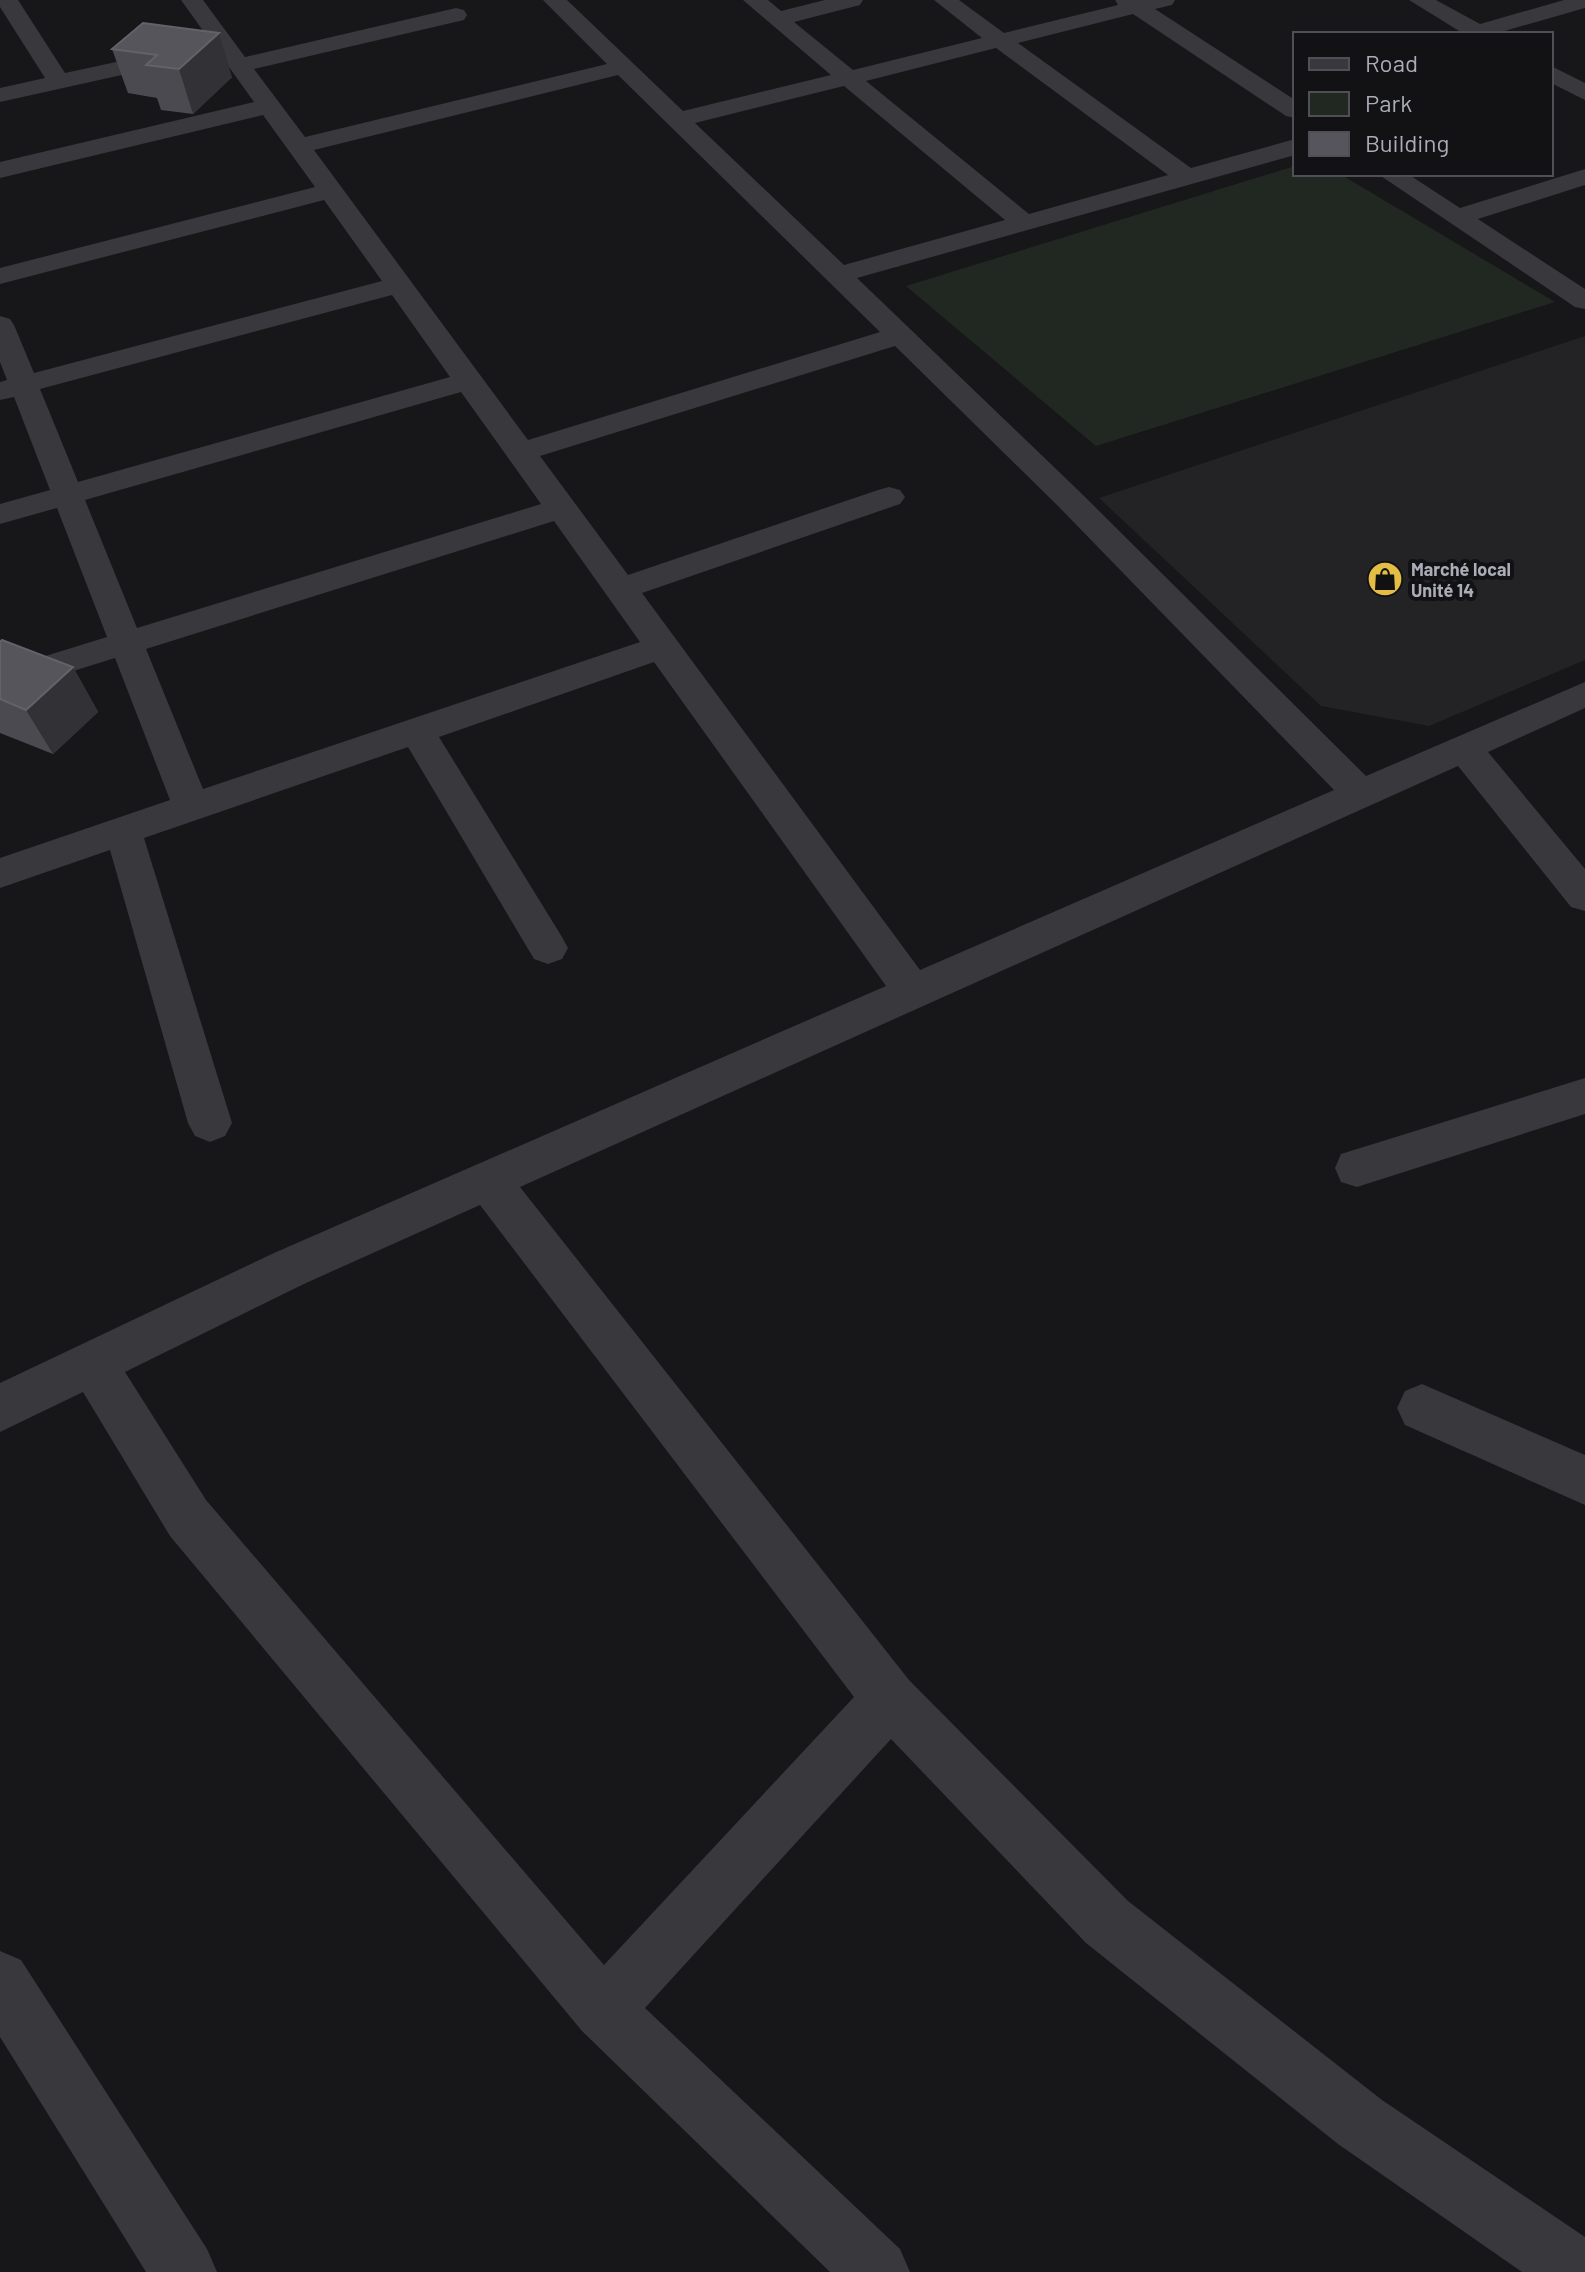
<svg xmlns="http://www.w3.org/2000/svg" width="1585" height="2272" font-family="Barlow,sans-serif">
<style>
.built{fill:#232225}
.green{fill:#212822}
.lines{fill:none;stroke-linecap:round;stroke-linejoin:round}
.street{fill:#38383d;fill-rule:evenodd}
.wall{fill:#4b4a50}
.shaded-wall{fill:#323135}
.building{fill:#55555b;stroke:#636269;stroke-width:2}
.labels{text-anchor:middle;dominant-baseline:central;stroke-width:8;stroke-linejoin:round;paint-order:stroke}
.far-poi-label{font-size:18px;font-weight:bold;fill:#aaacb7;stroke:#121113;text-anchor:start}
</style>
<rect width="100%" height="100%" fill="#171618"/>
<path class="built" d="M1585,336V660L1429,726L1321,706L1099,498Z"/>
<path class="green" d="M1295,166V174H1340L1555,302L1096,446L906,286Z"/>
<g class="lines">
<g class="street">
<path d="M0,0H18L65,73L176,49L188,56L176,63L0,102V88L45,78L0,7Z"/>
<path d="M181,0H203L245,57L456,8L464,10L467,15L464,20L254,69L305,137L607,64L543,0H567L683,111L831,75L743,0H768L781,11L825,0H863L860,5L794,22L853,70L982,38L934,0H959L1004,33L1118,5L1115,0H1175L1172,5L1155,9L1295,100V118L1286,116L1133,14L1018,43L1191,168L1295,139V155L857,278L1081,493L1366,776L1585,682V708L1488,752L1585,869V911L1571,907L1458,766L520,1187L909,1680L1128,1901L1382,2100L1585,2237V2272H1522L1338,2144L1086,1943L891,1739L645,2008L900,2249L910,2272H830L582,2031L170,1536L83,1392L0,1432V1383L274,1253L886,986L654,662L439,737L562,937L568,948L562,959L548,964L534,959L408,747L144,838L232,1123L225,1136L210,1142L195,1136L188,1123L110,850L0,888V858L170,800L115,658L0,694V670L107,637L57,508L0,524V504L50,490L14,397L0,400V382L7,380L0,362V316L10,319L14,325L34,373L382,281L324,200L0,284V268L315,187L263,115L0,178V162L254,102ZM996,48L1168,175L1029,214L866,81ZM618,75L880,332L528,440L314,150ZM844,86L1005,220L844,265L695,123ZM392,295L450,377L78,482L40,389ZM895,346L1059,507L1334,790L920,970L642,593L900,504L905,497L900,490L889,487L878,490L628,575L540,456ZM461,392L541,504L137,628L85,500ZM554,521L640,642L203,789L146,649ZM480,1205L854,1697L604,1965L206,1500L125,1372L306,1283Z"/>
<path d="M1409,0H1436L1480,24L1564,0H1585V8L1494,34H1464Z"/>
<path d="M1551,66L1585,83V100L1551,83Z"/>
<path d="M1585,169V185L1478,219L1585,289V309L1575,307L1378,174H1408L1460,208Z"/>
<path d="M1585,1078V1114L1357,1187L1341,1182L1335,1168L1341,1154Z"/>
<path d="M1422,1384L1585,1455V1505L1405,1425L1397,1408L1405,1391Z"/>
<path d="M0,1951L21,1960L207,2249L217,2272H146L0,2037Z"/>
</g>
</g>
<g class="wall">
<path d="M143,23L232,77L193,114L161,110L157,98L128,93L112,49Z"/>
<path d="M0,642L73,667L98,712L53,754L0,733Z"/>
</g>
<g class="shaded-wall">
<path d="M219,33L232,77L193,114L179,69Z"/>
<path d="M73,667L98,712L53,754L26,710Z"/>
</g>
<g class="building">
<path d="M143,23L219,33L179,69L146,65L157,55L112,49Z"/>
<path d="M2,640L73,667L26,710L0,699V642Z"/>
</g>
<defs>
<symbol id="shop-disc" viewBox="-11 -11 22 22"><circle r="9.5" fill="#e3bd44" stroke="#121113"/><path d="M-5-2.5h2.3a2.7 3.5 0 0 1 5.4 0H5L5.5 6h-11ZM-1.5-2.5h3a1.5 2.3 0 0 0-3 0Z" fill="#111"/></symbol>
</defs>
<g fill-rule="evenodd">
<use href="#shop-disc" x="1365" y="559" width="40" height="40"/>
</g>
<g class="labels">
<g class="far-poi-label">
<text x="1411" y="569">Marché local<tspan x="1411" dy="21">Unité 14</tspan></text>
</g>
</g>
<rect x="1293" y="32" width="260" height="144" fill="#121113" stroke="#4f4f55" stroke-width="2"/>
<rect x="1309" y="58" width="40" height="12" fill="#38383d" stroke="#4f4f55" stroke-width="2"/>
<text x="1365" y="72" font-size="24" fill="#aaacb7">Road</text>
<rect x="1309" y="92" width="40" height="24" fill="#212822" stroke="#4f4f55" stroke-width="2"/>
<text x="1365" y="112" font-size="24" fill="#aaacb7">Park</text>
<rect x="1309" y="132" width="40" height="24" fill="#55555b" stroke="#4f4f55" stroke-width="2"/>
<text x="1365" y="152" font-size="24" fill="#aaacb7">Building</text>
</svg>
